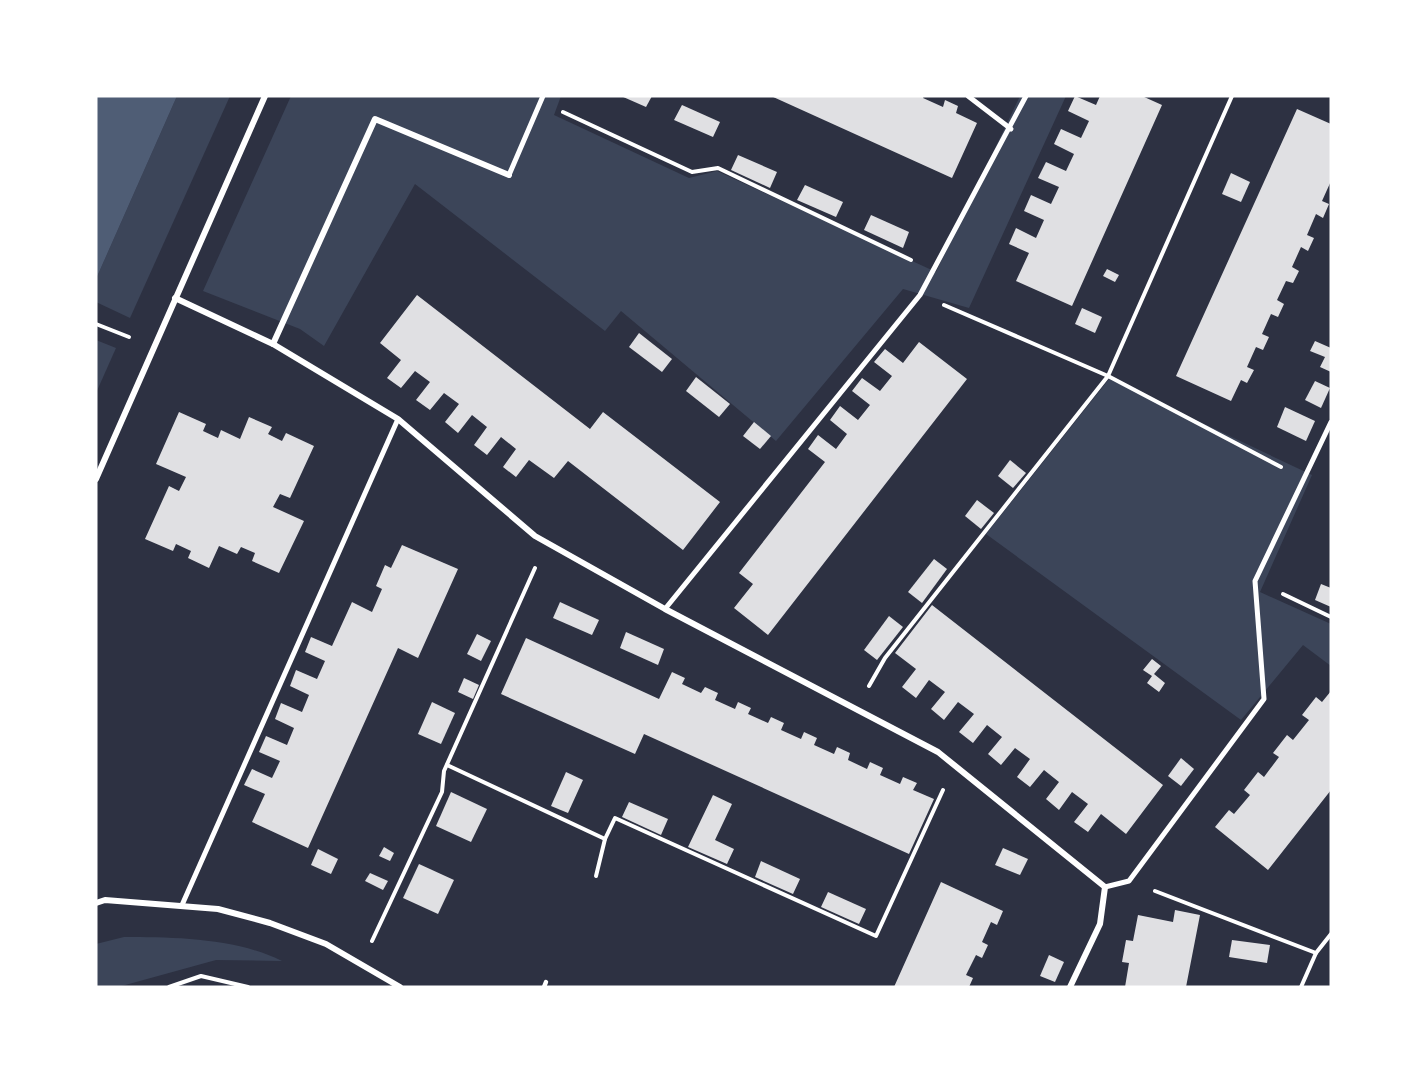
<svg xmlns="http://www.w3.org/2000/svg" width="1427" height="1083" font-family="Helvetica,sans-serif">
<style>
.green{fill:#3c4559}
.water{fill:#4f5d75}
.building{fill:#e0e0e3}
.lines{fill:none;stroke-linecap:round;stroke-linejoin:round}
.path{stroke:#fff;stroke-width:4}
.service{stroke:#fff;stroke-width:4.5}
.pedestrian{stroke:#fff;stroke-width:5}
.minor{stroke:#fff;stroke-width:6}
</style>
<rect width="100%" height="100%" fill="#2d3142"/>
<g class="green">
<path d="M177,96H230L130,318L96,302V279Z"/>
<path d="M291,96H561L554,115L689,178L717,171L936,272L1020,96H1066L969,308L903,289L776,441L621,311L605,331L415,184L324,346L300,329L203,291Z"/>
<path d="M96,340L116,348L96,393Z"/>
<path d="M1109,379L1312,475L1260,592L1331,624V666L1303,645L1241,720L986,534Z"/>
<path d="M124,937C174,937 236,938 282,961L216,960L118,987H96V944Z"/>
</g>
<path class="water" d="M96,96H177L96,279Z"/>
<g class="building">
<path d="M621,96H652L646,107Z"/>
<path d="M771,96H924L923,98L943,107L945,100L958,106L956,113L977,123L952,178Z"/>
<path d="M1075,96L1096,105L1100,96H1142L1162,105L1072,306L1016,281L1029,253L1009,244L1016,228L1036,238L1044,220L1024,211L1031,195L1051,204L1059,187L1038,178L1046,162L1066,171L1074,154L1054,144L1061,129L1081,138L1089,121L1068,111Z"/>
<path d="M682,105L720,122L713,137L674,120Z"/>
<path d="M1297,109L1331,124V181L1322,201L1329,204L1323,218L1316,214L1307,235L1314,238L1308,251L1301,247L1292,267L1299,271L1293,283L1286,281L1277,300L1284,304L1278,317L1271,314L1262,334L1269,337L1263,350L1256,347L1247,367L1254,370L1247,383L1241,380L1231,401L1176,376Z"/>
<path d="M738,155L777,172L770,188L731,170Z"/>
<path d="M1231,173L1250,182L1241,202L1222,194Z"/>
<path d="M805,185L843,202L836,217L797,200Z"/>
<path d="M871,215L909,232L903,248L864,230Z"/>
<path d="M1107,269L1119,275L1115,282L1103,276Z"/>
<path d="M417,295L590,429L603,412L720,502L683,550L568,461L554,478L529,460L516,477L503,467L516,449L501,437L487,455L474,445L487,427L472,415L458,433L445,422L459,404L444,393L430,410L416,400L430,382L415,371L401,388L387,378L401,360L380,343Z"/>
<path d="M1082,308L1102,317L1095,333L1075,324Z"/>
<path d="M639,333L672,359L662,372L629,347Z"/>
<path d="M1315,341L1331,348V372L1320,367L1325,357L1310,351Z"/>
<path d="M919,342L967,379L768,635L734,608L753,584L739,573L825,462L808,449L818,435L836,449L847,434L830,420L840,406L858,420L870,405L852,391L862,378L880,391L892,376L874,362L885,349L903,363Z"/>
<path d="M696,377L730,404L719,417L686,391Z"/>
<path d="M1315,381L1330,388L1321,408L1305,400Z"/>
<path d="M1285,407L1315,421L1306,441L1277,427Z"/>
<path d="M179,412L206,424L203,431L218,438L221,430L240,439L249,417L272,427L268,434L282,441L286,433L314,446L290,498L280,494L273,507L304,521L279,573L252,561L255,553L241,547L237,554L219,546L209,568L188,558L191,551L176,544L173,551L145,539L169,486L179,491L186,477L156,464Z"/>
<path d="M754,422L771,436L760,449L743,436Z"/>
<path d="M1010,460L1026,473L1013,488L998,476Z"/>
<path d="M977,500L994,513L981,529L965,516Z"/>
<path d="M402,545L458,569L418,658L398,648L308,848L252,822L265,794L244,785L252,769L272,778L280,761L259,752L266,736L287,745L294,728L275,719L281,703L302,712L309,695L290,686L296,670L317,679L325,661L305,652L311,637L332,646L352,602L372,612L382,589L376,586L385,565L391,568Z"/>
<path d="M934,559L947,569L922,603L908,592Z"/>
<path d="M1321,584L1331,588V607L1315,600Z"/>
<path d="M560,602L599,620L592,635L553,618Z"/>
<path d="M932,605L1163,785L1126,834L1101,814L1088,832L1074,822L1088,804L1072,792L1059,810L1046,799L1059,782L1044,770L1030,787L1017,777L1030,759L1015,748L1001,765L988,754L1002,737L987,725L973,743L959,732L974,714L958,702L944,720L931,709L945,692L929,680L916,698L902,687L916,669L895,653Z"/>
<path d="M889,616L903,627L877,660L864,650Z"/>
<path d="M626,632L664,649L658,665L620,648Z"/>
<path d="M477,634L491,641L481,661L467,654Z"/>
<path d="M526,638L659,699L672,672L685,678L682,684L701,693L705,687L718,693L715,700L735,709L738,702L751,708L748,714L768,723L771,717L784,723L781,730L801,739L804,732L817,738L814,745L834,754L837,747L850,753L848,760L867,769L870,762L883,768L880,775L900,784L903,777L917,783L913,790L934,799L909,854L644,734L635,754L501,694Z"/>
<path d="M1152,659L1161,666L1154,674L1165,683L1159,692L1147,683L1152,676L1143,670Z"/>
<path d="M464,678L479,685L473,699L458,692Z"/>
<path d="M1331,691V790L1268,870L1215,827L1229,810L1234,814L1250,795L1244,790L1258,772L1264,777L1279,757L1273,753L1287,735L1293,740L1309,720L1302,715L1316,697L1322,702Z"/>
<path d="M432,702L455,713L441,744L418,734Z"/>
<path d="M1181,758L1194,769L1181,786L1168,776Z"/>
<path d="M566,772L583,780L568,813L551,806Z"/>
<path d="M451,792L487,809L471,842L436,826Z"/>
<path d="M713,795L732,804L715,840L734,849L727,864L688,847Z"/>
<path d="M629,802L668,819L661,835L622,817Z"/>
<path d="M384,847L394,853L390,861L379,856Z"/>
<path d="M1003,848L1028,859L1020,875L995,865Z"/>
<path d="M318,849L338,859L331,874L311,865Z"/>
<path d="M761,861L800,879L793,894L755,877Z"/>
<path d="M419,864L454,880L438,914L403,898Z"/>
<path d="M370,873L388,881L383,890L365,881Z"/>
<path d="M941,882L1003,911L997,925L991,922L982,942L988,945L982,958L976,955L966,975L973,978L969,987H894Z"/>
<path d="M828,892L866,909L859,924L821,907Z"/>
<path d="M1175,910L1200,915L1186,987H1125L1129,963L1122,962L1126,940L1133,941L1138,915L1173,922Z"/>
<path d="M1232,940L1270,945L1267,963L1229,957Z"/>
<path d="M1049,955L1064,962L1055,982L1040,976Z"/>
</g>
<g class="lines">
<g class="path">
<path d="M563,112L692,172L718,168L911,260"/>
<path d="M944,305L1108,376L1281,467"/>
<path d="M96,324L129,337"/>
<path d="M1283,594L1331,617"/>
<path d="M869,686L885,658L1108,376L1232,96"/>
<path d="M447,765L605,839L615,818L876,936L943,790"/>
<path d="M596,876L605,839"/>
<path d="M1155,891L1316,953L1331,934"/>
<path d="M372,941L442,792L444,771L535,568"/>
<path d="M169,987L201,976L248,987"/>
<path d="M1301,987L1316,953"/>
</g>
<path class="service" d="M544,987L546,982"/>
<g class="pedestrian">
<path d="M968,96L1011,129"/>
<path d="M509,175L543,96"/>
<path d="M665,609L920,295L1026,96"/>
<path d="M1105,887L1129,881L1264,699L1255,581L1331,422"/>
<path d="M182,905L398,419"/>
</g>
<g class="minor">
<path d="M175,298L273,344L398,419L535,536L665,609L938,752L1105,887L1100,924L1070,987"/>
<path d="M273,344L375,119L509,175"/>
<path d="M96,479L265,96"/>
<path d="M96,903L105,900L218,909L270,923L326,944L400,987"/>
</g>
</g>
<rect width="1427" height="1083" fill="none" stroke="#ffffff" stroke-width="195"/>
</svg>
